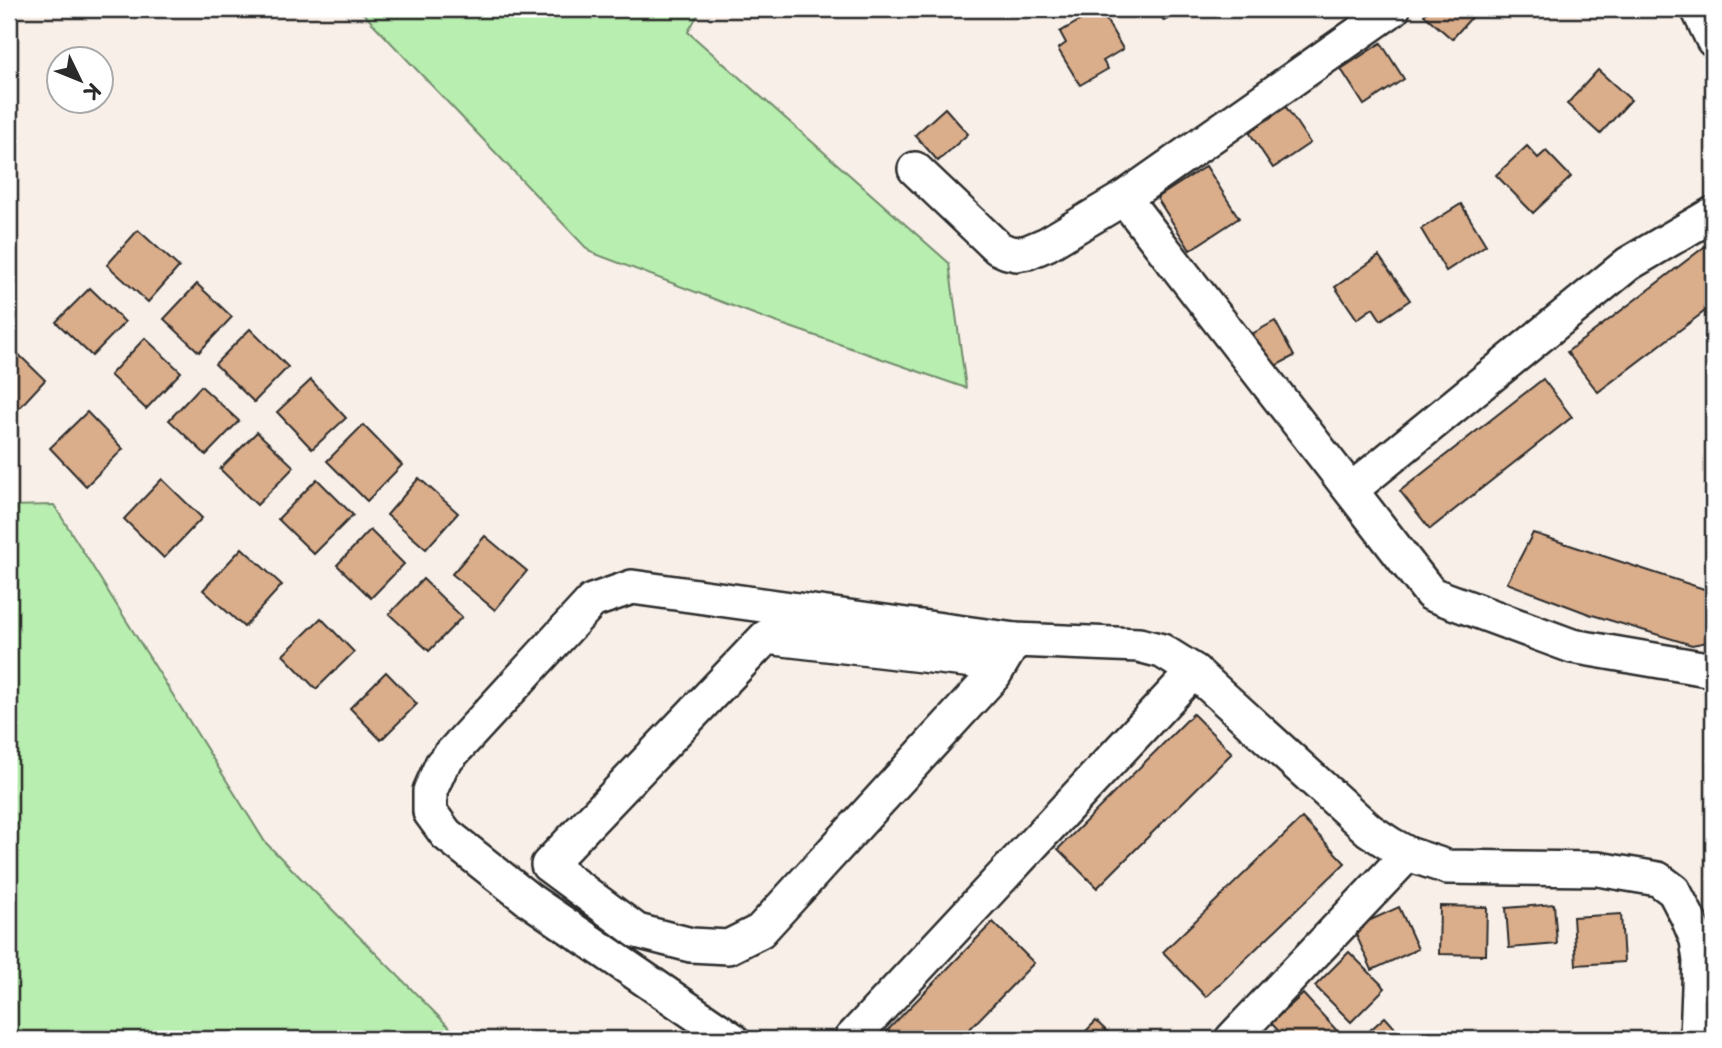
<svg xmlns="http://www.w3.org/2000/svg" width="1722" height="1048" font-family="'Playpen Sans',sans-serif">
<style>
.green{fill:#b8eeaf;stroke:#728c6d;stroke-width:2}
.building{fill:#daad8b;stroke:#2b2b2b;stroke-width:2}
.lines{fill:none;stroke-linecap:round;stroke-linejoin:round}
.minor-casing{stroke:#2b2b2b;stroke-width:38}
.minor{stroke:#fff;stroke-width:33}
</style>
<rect width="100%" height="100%" fill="#f8efe8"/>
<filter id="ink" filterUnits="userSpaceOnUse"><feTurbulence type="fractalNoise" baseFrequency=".0143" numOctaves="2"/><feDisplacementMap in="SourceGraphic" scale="14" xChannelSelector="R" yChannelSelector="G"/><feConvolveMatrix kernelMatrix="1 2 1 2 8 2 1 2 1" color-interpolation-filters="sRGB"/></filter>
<g filter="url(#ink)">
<g class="green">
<path d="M359,9H701L688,32L949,263L966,388L764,318L590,252Z"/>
<path d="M54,505L265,842L461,1039H9V506Z"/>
</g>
<g class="building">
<path d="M1100,9L1123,49L1103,61L1108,69L1080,85L1058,49L1066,43L1060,32Z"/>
<path d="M1157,9H1186L1164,21Z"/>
<path d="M1429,9H1479L1452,39L1424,15Z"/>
<path d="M1381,43L1404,79L1364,105L1341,69Z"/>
<path d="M1598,70L1631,100L1600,134L1567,104Z"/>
<path d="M1286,107L1310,143L1273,168L1249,132Z"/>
<path d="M945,108L968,134L938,161L915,135Z"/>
<path d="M1527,146L1538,158L1546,151L1571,177L1533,213L1496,175Z"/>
<path d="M1206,166L1239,218L1190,250L1157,198Z"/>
<path d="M1461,204L1486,245L1446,271L1421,229Z"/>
<path d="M138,230L179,267L148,302L107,265Z"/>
<path d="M1712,241L1713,305L1598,392L1567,352Z"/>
<path d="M1379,256L1410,300L1381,320L1373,308L1357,319L1335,287Z"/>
<path d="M197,284L232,317L199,352L164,319Z"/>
<path d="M90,288L125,322L92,356L56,322Z"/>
<path d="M1275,321L1294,356L1270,369L1252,334Z"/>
<path d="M250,329L288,367L254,402L215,364Z"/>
<path d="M145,338L181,372L146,409L110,375Z"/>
<path d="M9,345L45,380L9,419Z"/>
<path d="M1543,379L1572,417L1430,529L1400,491Z"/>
<path d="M311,380L346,418L312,449L277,412Z"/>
<path d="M201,386L239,421L206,455L169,420Z"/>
<path d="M87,412L123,449L86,486L50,448Z"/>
<path d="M363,425L402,465L367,501L327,461Z"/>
<path d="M257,432L294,467L257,505L220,469Z"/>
<path d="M419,478L458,513L426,549L387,515Z"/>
<path d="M162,479L202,518L164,558L124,519Z"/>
<path d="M317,479L353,515L314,554L278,519Z"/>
<path d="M370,530L404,564L371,598L337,565Z"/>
<path d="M1533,533L1704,589H1713V641L1692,645L1589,614L1507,583Z"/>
<path d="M485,536L527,571L495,610L452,574Z"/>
<path d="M242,548L282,585L244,627L203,590Z"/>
<path d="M423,579L462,617L429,651L389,614Z"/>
<path d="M321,618L354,652L316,689L283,655Z"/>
<path d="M386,672L417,704L381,740L350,708Z"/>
<path d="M1193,714L1232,753L1097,888L1058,849Z"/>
<path d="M1302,818L1345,863L1206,997L1163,952Z"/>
<path d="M1554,904L1557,944L1509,948L1506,908Z"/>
<path d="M1440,906L1487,907L1486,955L1439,954Z"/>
<path d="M1399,907L1418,949L1372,970L1353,928Z"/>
<path d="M1621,914L1624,962L1576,965L1573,917Z"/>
<path d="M993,922L1034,963L960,1039H879Z"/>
<path d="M1349,952L1385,988L1351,1022L1315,986Z"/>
<path d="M1303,994L1340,1034L1335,1039H1286L1271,1023Z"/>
<path d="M1385,1017L1405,1039H1360Z"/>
<path d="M1096,1021L1115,1039H1078Z"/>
</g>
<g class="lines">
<defs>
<g id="minor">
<path d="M1393,9L1124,198L1431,594L1572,646L1713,670"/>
<path d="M1698,9L1713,40"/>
<path d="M915,169L998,248L1007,252L1016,254L1028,252L1047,244L1124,198"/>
<path d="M1351,490L1628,264L1713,214"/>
<path d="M1000,664L766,637L548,865L637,931L691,945L728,947L760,931L994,675L1015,640"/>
<path d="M732,1039L528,899L446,834L430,812V791L442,764L592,601L632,587L1015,640L1139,645L1162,651L1194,671L1369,830L1390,844L1408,854L1447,867L1598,869L1658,879L1674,891L1687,916L1697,940L1700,961L1697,1039"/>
<path d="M851,1039L1194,671"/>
<path d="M1232,1039L1408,854"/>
</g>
</defs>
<use href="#minor" class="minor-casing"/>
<use href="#minor" class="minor"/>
</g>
</g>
<rect width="1722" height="1048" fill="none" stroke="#fff" stroke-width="35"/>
<rect x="18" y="18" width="1687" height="1013" fill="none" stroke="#2b2b2b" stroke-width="2.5" filter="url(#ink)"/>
<g transform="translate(80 80) rotate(133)"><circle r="33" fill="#ffffff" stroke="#aaaaaa" stroke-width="2"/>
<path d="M0-5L12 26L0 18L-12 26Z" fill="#2b2b2b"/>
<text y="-10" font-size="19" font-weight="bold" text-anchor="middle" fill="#2b2b2b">K</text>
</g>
</svg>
